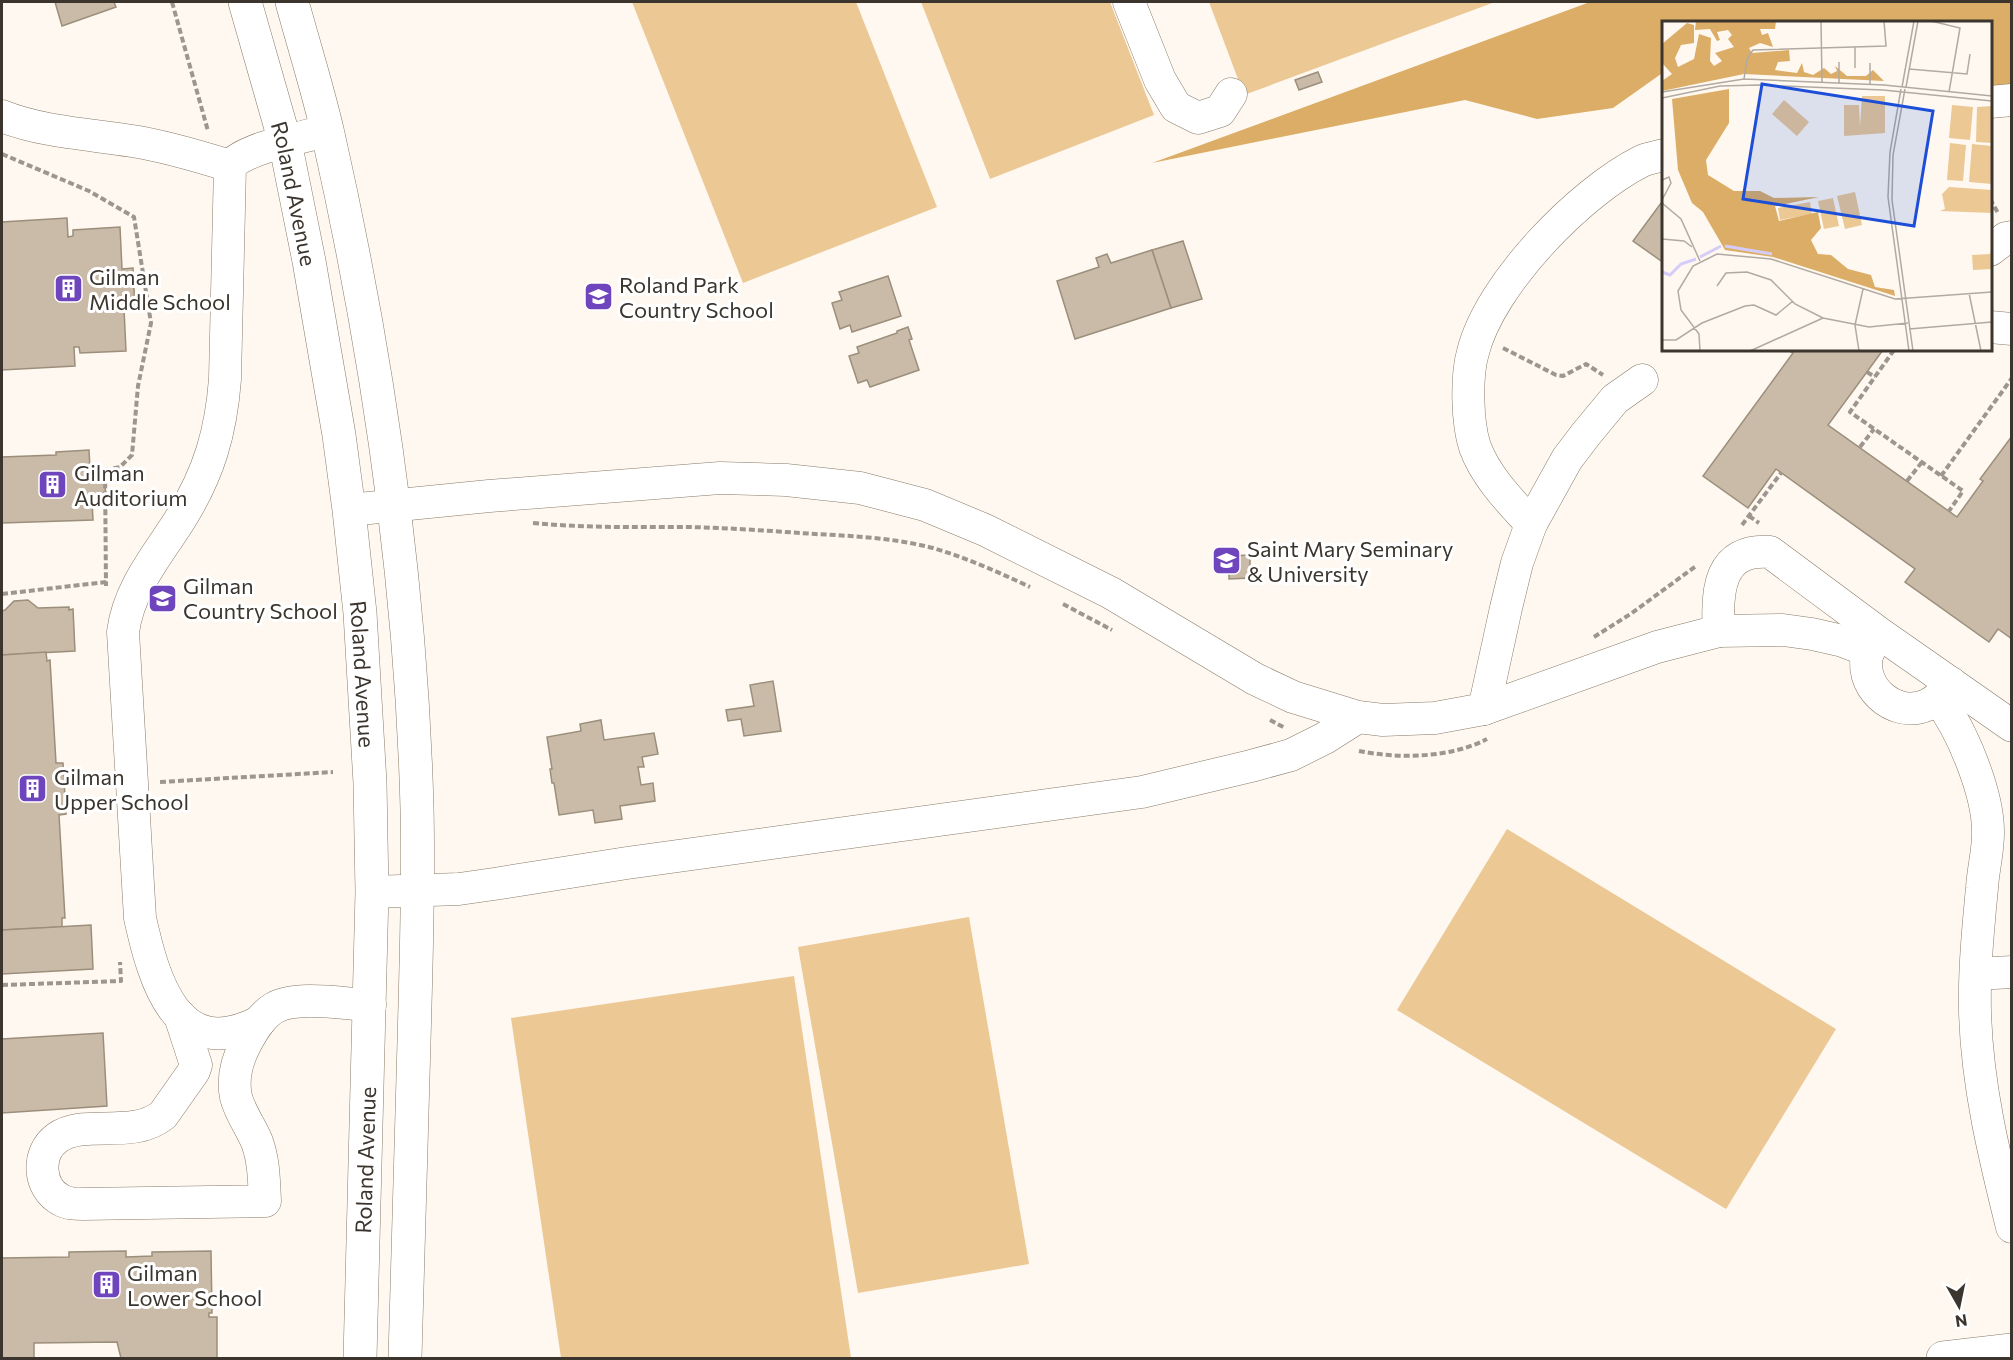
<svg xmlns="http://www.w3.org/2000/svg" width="2013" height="1360" font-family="Commissioner,sans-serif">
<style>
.green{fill:#ecc895}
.forest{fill:#dcad66}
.building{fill:#c9bba8;stroke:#9b8e7b;stroke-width:1.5}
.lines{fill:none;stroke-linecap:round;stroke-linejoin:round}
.minor-casing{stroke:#887b69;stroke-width:33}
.major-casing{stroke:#887b69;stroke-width:34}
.path{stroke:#9c968f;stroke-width:4;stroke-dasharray:6 3;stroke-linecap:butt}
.minor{stroke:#fff;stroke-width:32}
.major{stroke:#fff;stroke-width:33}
.labels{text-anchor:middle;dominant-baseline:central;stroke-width:6;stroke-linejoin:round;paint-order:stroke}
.street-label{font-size:22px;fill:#3b352e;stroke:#fff}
.poi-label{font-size:22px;fill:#3b352e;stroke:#fff;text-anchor:start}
.inset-river{fill:none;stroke:#d6ccf9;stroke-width:3}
.inset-road{fill:none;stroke:#b0aaa2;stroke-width:1.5}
.view{fill:#1d4ed8;fill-opacity:0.15;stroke:#1d4ed8;stroke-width:3}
.inset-edge{fill:none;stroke:#3b352e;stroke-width:3}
</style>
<rect width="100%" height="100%" fill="#fef8f0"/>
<g class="green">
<path d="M632,2H856L937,207L743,283Z"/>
<path d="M921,2H1110L1154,115L990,179Z"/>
<path d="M1209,2H1495L1244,95Z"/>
<path d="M1507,829L1836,1029L1726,1209L1397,1010Z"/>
<path d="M969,917L1029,1264L858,1293L798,947Z"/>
<path d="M794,976L851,1358H561L511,1018Z"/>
</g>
<path class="forest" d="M1590,2H2011V87L1991,89L1990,22H1664L1663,75L1661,74L1613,108L1537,119L1465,100L1152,163Z"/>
<g class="building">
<path d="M55,2H114L116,7L62,26Z"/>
<path d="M1318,72L1322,82L1299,90L1295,80Z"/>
<path d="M1664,199V263L1633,241Z"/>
<path d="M67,218L68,237L73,236V230L120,227L122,269L133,268L135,309H124L126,351L80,353L79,347H74L75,366L2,370V222Z"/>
<path d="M1183,241L1202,299L1171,308L1152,250Z"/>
<path d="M1152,250L1171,308L1075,339L1057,281L1099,267L1096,258L1107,254L1111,263Z"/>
<path d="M888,276L901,316L852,332L850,325L840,329L832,303L842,300L839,292Z"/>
<path d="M908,327L912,339L909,340L919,370L870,387L867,380L858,383L849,356L859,353L857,347L897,333V331Z"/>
<path d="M1788,350H1883L1828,425L1957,517L1983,481L1980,479L2012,436V639L1998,629L1989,642L1905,582L1915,569L1776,469L1748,508L1703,476L1793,353Z"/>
<path d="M89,450L90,469H104L106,500L92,501L93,520L2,523V457L56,455V452Z"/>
<path d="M1250,555V578L1229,579V556Z"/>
<path d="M28,600L38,608L69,607V610L73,609L75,651L2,655V611L5,610L14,601Z"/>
<path d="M46,652L47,661L50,660L56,763H63L66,814L59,815L65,918H62V927L2,930V655Z"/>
<path d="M773,681L781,731L744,736L741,719L728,721L726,710L754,706L750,685Z"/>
<path d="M601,720L604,740L654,733L658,754L642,757L644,767H638L641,785L653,783L655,801L620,806L622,819L595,823L593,810L559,815L554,783H552L550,769H552L547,737L581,731L580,724Z"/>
<path d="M91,925L93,969L2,974V930Z"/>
<path d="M103,1033L107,1106L2,1113V1039Z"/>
<path d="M126,1251V1257L152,1256V1252L211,1251L212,1313H209V1317H217V1358H121L117,1342L34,1343V1358H2V1258L69,1257V1252Z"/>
</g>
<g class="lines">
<defs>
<g id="minor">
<path d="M1129,2L1160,80L1176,107L1198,118L1220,111L1231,94"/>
<path d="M1990,102L2012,100"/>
<path d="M2,116C42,132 89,134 132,141C165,146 198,156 230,166"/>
<path d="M1990,250L2006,238L2012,237"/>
<path d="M1990,327L2012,329"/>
<path d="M349,510L489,496L720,478L786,480L860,488L925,505L985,530L1111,593L1255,679L1293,697L1358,717L1383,720L1435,718L1484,709L1657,647L1719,631L1783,630L1812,634L1843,641L1869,651"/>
<path d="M1531,524C1510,501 1486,477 1475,447C1467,423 1466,376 1473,352C1490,284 1580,192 1642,161C1648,158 1656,157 1664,155"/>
<path d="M1719,631C1716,591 1719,548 1770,552L1879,633L2012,726"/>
<path d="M1879,634C1876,639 1872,644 1869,650C1855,684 1894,720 1927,705C1938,700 1944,692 1951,683"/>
<path d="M1938,699C1962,729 1989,795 1988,834C1988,852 1983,870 1982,888C1978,929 1974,971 1975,1012C1977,1085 1994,1155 2012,1227"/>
<path d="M1484,709L1506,608L1517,563L1531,524L1567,459L1586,434L1615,399L1642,380"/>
<path d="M372,892L459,889L494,884L627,863L1142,792L1251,766L1291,755L1325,738L1358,717"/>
<path d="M1976,974L2012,972"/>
<path d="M180,1016L196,1065L194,1071L163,1115C132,1140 85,1118 57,1138C36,1153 38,1188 61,1200C68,1204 76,1204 83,1204L265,1201C264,1181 264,1161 257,1142C251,1127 240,1113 236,1097C232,1078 237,1060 246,1043C253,1030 261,1016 274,1008C297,995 344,1004 370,1005"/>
<path d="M259,1022C177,1064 154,981 140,918L123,632C129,587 158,555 181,518C209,473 221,432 225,379L230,166C245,148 303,137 327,131"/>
</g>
<g id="major">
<path id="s1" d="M245,2L285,142L309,261L339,435L349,510L360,613L370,783L372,892L360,1358"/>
<path d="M292,2C304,46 318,90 328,134C378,356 411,581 417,808C419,886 416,964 414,1042C411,1148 408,1253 405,1358"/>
<path d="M1943,1358L2012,1350"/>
</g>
</defs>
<use href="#minor" class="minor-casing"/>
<use href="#major" class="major-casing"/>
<g class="path">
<path d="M172,2L208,131"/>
<path d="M2,154L89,191L134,217L151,323L138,386L132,455L120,467L105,470L106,586"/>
<path d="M1990,199L1998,213"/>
<path d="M1503,348L1556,375L1563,376L1586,364L1603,375"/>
<path d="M1894,350L1850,412L1963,491L1949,511"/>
<path d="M1867,372L1875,377"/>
<path d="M1860,447L1874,429"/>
<path d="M1941,476L2012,378"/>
<path d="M1907,481L1922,462"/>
<path d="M1749,516L1759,523"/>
<path d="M533,523C585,528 636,527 688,527C730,528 773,531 815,534C854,536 895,538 933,548C967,558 998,572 1030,587"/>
<path d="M1742,525L1781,473"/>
<path d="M2,594L106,582"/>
<path d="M1063,604L1112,630"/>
<path d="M1594,637L1632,613L1696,566"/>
<path d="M1270,720L1285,728"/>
<path d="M1359,751C1399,759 1451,758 1487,739"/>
<path d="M160,782L333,772"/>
<path d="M2,985L121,981L120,962"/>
</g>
<use href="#minor" class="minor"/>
<use href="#major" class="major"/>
</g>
<defs>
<symbol id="building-square" viewBox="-11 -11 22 22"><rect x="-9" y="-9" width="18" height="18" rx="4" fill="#6f45bd" stroke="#fff"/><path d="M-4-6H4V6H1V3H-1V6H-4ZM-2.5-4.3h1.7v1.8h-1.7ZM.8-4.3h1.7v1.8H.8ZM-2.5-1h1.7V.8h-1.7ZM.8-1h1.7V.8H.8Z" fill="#fff"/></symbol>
<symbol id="school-square" viewBox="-11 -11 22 22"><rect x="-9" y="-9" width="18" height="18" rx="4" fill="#6f45bd" stroke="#fff"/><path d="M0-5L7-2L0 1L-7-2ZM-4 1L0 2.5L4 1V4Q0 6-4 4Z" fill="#fff"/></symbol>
<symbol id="university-square" viewBox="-11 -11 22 22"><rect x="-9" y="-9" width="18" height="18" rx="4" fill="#6f45bd" stroke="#fff"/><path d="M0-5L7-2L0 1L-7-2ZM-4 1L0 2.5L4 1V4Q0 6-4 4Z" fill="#fff"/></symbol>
</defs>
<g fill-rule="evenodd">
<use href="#building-square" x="52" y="272" width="33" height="33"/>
<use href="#school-square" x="582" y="280" width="33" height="33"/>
<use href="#building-square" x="36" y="468" width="33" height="33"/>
<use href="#university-square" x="1210" y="544" width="33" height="33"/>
<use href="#school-square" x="146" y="582" width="33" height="33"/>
<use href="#building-square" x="16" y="772" width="33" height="33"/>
<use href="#building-square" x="90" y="1268" width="33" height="33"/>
</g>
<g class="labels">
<g class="street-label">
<text stroke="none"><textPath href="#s1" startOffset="198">Roland Avenue</textPath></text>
<text stroke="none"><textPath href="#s1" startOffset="684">Roland Avenue</textPath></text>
<text transform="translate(365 1160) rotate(-88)">Roland Avenue</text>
</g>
<g class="poi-label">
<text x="89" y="276">Gilman<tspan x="89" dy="25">Middle School</tspan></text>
<text x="619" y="284">Roland Park<tspan x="619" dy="25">Country School</tspan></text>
<text x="74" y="472">Gilman<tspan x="74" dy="25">Auditorium</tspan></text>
<text x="1247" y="548">Saint Mary Seminary<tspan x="1247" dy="25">&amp; University</tspan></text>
<text x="183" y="585">Gilman<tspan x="183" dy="25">Country School</tspan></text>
<text x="54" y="776">Gilman<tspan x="54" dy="25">Upper School</tspan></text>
<text x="127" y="1272">Gilman<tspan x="127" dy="25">Lower School</tspan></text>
</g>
</g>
<g transform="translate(1662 21)">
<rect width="330" height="330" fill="#fef8f0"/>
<path d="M200,75H223V112L182,115V84H197L198,106ZM122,79L147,101L135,115L110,93ZM290,84L311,86L308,119L287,117ZM330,85V122L314,121L315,86ZM288,122L304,124L301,160L285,159ZM310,123L330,125V163L307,161ZM287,166L330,169V192L278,190L283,188L280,173ZM193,171L200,204L183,208L175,175ZM171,177L177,205L162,208L156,180ZM148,181L150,193L118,199L116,187ZM330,225V248L311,249L310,234L328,233Z" fill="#ecc895"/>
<path d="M34,0H114L113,8H98L100,14L106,12L111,26L98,22L87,27L90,32L127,29L128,40L116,41L113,49L135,52L140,42L142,51L151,54L162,47L169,53L175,50L173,45L185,55H204L211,49L222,60L82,53L0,70V60L10,53L0,42V23L25,2L32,4V22L19,24L13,37L16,46L32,38L37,13L49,17L48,40L52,45L60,40L53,32L72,26L66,18L70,14L66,9L55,11L58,19L55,20L48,8L33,9ZM67,68V102L44,139L46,154L72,170H98L112,177L157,176L113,185L117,200L156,191L159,207L149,219L156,233L169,234L186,248L209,254L213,266L232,269L233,275L111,236L63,229L41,191L30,182L16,149L10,78Z" fill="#dcad66"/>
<path class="inset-river" d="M63,225L110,233M38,236L59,225M0,251L8,254L19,243L34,238"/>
<path class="inset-road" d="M159,0L160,61M269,0L298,7L287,71M193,47V26M247,48L305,53L308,33M82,58L85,38L91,29L224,25L222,0M177,62V41M208,63V42M240,66L252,0M244,66L256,0M239,68L228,131L226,176L247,330M243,68L231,134L230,179L251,330M0,71L82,58L222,64L330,75M0,77L58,65L97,64L221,69L330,80M0,159L7,156L9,162L0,179M0,182L19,198L38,240M0,218L22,220L30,226M55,265L64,252L85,251L109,259L133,283L161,297L207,306L246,302M307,272L319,330M247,308L330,301M0,319H14L40,302L83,285L92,284L114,294L131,280M38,330L37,313L19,289L16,270L31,245L55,233L109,238L233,278L330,271M88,330L161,297M197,330L193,304L201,268"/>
<path class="view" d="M100,63L271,90L252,205L81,178Z"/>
<rect width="330" height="330" class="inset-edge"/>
</g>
<rect width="2013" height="1360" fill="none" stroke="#3b352e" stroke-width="6"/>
<g transform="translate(1959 1306) rotate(171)" stroke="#ffffff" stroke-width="4.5" paint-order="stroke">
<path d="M0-4.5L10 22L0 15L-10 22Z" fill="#3b352e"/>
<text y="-9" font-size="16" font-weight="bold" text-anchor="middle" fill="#3b352e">N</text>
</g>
</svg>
